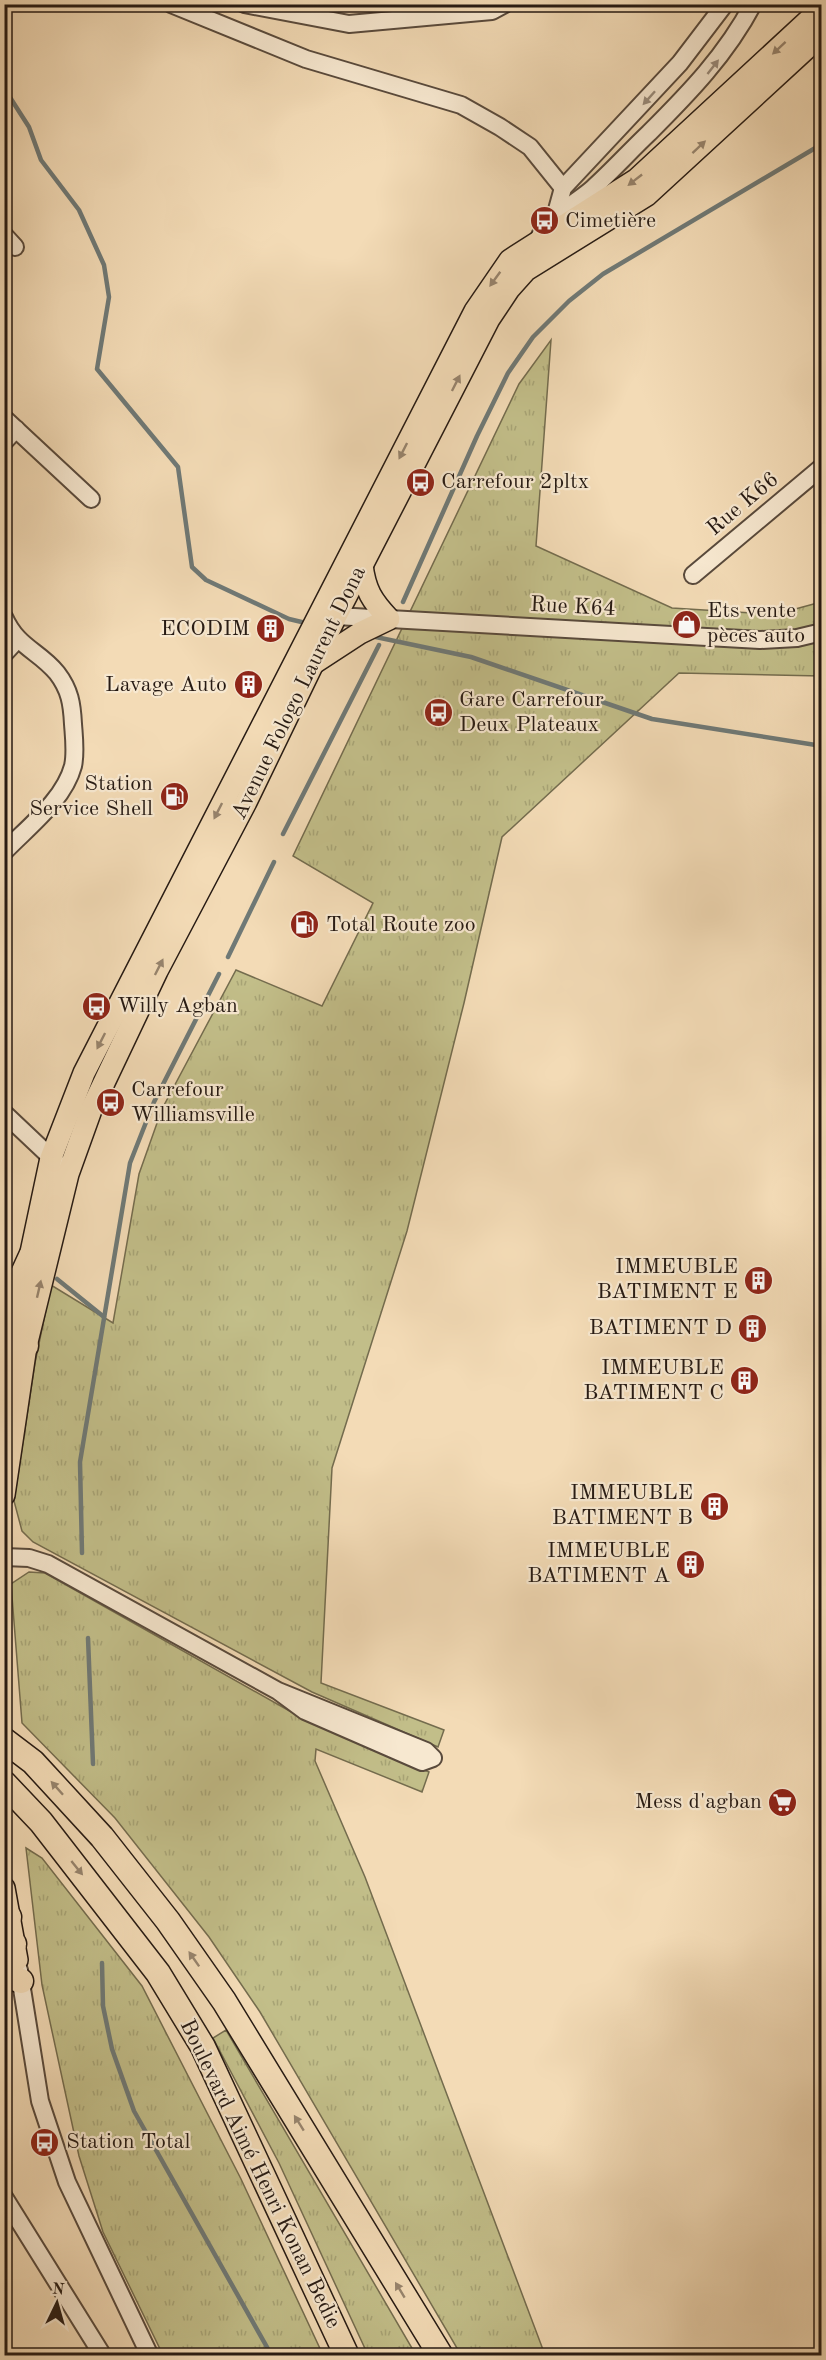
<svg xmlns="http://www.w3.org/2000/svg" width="826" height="2360" font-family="'Old Standard TT',serif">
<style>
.grass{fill:url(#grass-tufts);stroke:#746c4e;stroke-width:1.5}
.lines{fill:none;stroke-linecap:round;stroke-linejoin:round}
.stream{stroke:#6f7976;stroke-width:4.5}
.minor-casing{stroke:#594a3c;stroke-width:20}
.major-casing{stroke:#261a13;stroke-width:24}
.highway-casing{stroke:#261a13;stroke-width:27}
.minor{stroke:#f7e8d0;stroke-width:16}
.major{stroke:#f3dbb6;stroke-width:21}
.highway{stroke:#f3dbb6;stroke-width:24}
.oneway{fill:#97846d}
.oneway2{fill:#998b7b}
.labels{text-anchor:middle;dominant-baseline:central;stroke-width:4.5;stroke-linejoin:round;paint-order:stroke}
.poi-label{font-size:22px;fill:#261a13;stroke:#f7e8d0;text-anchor:end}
.street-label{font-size:22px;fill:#261a13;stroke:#f7e8d0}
</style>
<defs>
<pattern id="grass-tufts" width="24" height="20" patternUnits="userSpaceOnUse" patternTransform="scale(1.5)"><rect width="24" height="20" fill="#c2be89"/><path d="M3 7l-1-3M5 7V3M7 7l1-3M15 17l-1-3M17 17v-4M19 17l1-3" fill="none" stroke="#a7a375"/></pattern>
</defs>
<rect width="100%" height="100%" fill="#f3dbb6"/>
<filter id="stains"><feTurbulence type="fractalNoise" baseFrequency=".00333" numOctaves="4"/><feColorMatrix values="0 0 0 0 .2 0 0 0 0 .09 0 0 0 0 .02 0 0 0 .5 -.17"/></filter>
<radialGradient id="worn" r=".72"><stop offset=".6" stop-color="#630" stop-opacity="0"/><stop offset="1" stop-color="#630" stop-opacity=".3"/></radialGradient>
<g class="grass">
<path d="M551,340L536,546L672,608L752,613L788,611L821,602V676L679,673L502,837L464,1003L407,1231L332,1468L321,1683L444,1730L438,1747L312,1692L33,1542L22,1531L14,1501L35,1363L51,1285L113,1323L139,1174L162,1109L236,970L322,1006L373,903L293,856L519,384Z"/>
<path d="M29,1572L45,1573L302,1718L429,1772L422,1792L316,1749L315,1761L365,1877L545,2355H461L260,2012L209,1937L115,1818L22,1723L11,1584Z"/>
<path d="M26,1848L42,1858L142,1986L241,2179L323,2355H163L103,2232L79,2156L42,1985Z"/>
<path d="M226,2030L416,2355H368L279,2163L213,2038Z"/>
</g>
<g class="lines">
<g class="stream">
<path d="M4,88L29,127L41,160L79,210L104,265L109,297L97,369L178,467L192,567L206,580L289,619L310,624"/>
<path d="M403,602L477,436L508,373L533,337L569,301L603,274L822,144"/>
<path d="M371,636L471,657L652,719L822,746"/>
<path d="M283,834L379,645"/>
<path d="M228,957L274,862"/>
<path d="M57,1279L104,1317"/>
<path d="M82,1553L80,1462L130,1163L154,1102L219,974"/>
<path d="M88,1638L93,1764"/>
<path d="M102,1963L103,2006L112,2049L134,2111L272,2356"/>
</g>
<defs>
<g id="minor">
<path d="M171,4L306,59L461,105L500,127L530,147L563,188"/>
<path d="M244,4L349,24L492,11L505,4"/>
<path d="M555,217L563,188L680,63L725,4"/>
<path d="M4,235L15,247"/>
<path d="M539,241C539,223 579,201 593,188C612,171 630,151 649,133C689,93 726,55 753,4"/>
<path d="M4,418L91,499"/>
<path d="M4,442L16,429"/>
<path d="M693,575L822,467"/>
<path d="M327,612L336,616L760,640L797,638L822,632"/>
<path d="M4,617C18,648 38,650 57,673C70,690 72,704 73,724C74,738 76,753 73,766C64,800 28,827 4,852"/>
<path d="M4,654L17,640"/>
<path d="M4,1113L58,1164"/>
<path d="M4,1557L29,1558L48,1564L278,1691L305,1711L422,1762L433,1758L426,1751L278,1691"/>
<path d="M19,1970L40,2101L67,2182L150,2356"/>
<path d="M4,2197L103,2356"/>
</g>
<g id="major">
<path d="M314,663L360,633L389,619C372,601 365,590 362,565"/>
<path d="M4,1380L51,1158L84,1073L475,311L510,260L637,179L822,8"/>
<path d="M4,1495L26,1346L68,1174L91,1110L157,971L246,802L336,616L489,319L509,289L526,270L647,195L822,34"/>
<path d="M4,1888L17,1960"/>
</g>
<g id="highway">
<path d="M4,1315L31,1256"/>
<path d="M4,1347L26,1346"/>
<path d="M4,1740L33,1762L102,1837L168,1921L224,2001L441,2356"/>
<path d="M4,1783L41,1822L158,1973L203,2047L347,2356"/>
<path d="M4,1928L9,1917"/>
<path d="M4,1946L14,1944"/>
<path d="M4,1974L21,1981"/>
</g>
</defs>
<use href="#minor" class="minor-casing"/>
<use href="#major" class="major-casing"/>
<use href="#highway" class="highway-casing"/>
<use href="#minor" class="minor"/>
<use href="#major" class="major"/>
<use href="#highway" class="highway"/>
</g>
<defs><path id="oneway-solid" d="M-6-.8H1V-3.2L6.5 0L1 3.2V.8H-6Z" transform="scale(1.5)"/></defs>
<g class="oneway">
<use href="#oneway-solid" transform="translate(779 48) rotate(137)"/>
<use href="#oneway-solid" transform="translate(699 147) rotate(-43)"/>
<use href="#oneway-solid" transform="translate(635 180) rotate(142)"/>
<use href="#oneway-solid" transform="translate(495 279) rotate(126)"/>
<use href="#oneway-solid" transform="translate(456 383) rotate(-63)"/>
<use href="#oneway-solid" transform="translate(403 451) rotate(117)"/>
<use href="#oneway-solid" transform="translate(218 811) rotate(117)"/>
<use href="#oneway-solid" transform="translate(159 967) rotate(-63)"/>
<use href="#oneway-solid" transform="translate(101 1041) rotate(117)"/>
<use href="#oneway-solid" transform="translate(39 1289) rotate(-77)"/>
<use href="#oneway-solid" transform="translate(57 1788) rotate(-132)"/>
<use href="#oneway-solid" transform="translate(77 1868) rotate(51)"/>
<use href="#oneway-solid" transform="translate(194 1959) rotate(-125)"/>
<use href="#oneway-solid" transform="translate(299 2123) rotate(-122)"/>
<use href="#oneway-solid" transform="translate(400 2290) rotate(-121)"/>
</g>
<g class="oneway2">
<use href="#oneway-solid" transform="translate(713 67) rotate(-52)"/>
<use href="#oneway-solid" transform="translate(649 98) rotate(132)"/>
</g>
<defs>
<symbol id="bus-disc" viewBox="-11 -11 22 22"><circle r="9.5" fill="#8f2418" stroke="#f7e8d0"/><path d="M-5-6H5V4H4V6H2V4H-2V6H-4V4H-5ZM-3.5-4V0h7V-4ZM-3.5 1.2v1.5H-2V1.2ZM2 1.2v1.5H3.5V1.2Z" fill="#fff"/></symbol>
<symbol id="shop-disc" viewBox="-11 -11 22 22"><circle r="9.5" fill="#8f2418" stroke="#f7e8d0"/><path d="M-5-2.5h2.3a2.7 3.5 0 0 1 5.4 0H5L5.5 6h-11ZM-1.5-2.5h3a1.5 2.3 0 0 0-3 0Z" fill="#fff"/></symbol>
<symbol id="building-disc" viewBox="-11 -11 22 22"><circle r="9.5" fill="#8f2418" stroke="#f7e8d0"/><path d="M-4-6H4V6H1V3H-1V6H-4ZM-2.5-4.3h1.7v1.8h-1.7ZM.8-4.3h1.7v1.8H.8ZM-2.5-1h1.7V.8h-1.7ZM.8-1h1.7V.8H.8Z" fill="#fff"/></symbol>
<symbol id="fuel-disc" viewBox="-11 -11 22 22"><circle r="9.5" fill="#8f2418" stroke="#f7e8d0"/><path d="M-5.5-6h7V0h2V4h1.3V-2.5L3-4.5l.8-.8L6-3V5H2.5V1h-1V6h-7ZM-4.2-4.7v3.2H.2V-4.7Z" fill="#fff"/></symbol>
<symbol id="supermarket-disc" viewBox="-11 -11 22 22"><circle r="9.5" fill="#8f2418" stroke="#f7e8d0"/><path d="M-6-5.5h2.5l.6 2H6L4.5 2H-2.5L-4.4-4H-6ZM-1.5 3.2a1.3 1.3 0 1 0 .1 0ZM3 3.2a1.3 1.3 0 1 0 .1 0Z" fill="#fff"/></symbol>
</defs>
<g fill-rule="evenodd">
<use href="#bus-disc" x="528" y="204" width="33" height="33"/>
<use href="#bus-disc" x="404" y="466" width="33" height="33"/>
<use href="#shop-disc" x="670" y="608" width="33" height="33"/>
<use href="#building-disc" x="254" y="612" width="33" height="33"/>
<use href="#building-disc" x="232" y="668" width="33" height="33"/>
<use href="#bus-disc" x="422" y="696" width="33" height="33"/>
<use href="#fuel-disc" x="158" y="780" width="33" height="33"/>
<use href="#fuel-disc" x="288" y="908" width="33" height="33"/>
<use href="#bus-disc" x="80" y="990" width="33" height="33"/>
<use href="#bus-disc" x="94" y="1086" width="33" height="33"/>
<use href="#building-disc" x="742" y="1264" width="33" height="33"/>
<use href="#building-disc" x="736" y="1312" width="33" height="33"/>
<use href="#building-disc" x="728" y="1364" width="33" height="33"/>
<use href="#building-disc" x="698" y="1490" width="33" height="33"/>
<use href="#building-disc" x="674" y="1548" width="33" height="33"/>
<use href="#supermarket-disc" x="766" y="1786" width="33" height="33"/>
<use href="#bus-disc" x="28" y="2126" width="33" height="33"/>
</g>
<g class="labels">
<g class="poi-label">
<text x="565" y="221" text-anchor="start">Cimetière</text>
<text x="441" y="482" text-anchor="start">Carrefour 2pltx</text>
<text x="707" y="611" text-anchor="start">Ets vente<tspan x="707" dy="25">pèces auto</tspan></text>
<text x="250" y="629">ECODIM</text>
<text x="227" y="685">Lavage Auto</text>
<text x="459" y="700" text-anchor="start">Gare Carrefour<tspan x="459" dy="25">Deux Plateaux</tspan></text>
<text x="153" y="784">Station<tspan x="153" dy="25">Service Shell</tspan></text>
<text x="326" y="925" text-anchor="start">Total Route zoo</text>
<text x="117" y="1006" text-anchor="start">Willy Agban</text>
<text x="131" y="1090" text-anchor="start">Carrefour<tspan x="131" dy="25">Williamsville</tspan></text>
<text x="738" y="1267">IMMEUBLE<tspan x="738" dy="25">BATIMENT E</tspan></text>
<text x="732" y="1328">BATIMENT D</text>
<text x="724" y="1368">IMMEUBLE<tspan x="724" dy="25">BATIMENT C</tspan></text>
<text x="693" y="1493">IMMEUBLE<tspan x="693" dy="25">BATIMENT B</tspan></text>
<text x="670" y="1551">IMMEUBLE<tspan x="670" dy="25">BATIMENT A</tspan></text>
<text x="762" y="1802">Mess d'agban</text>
<text x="66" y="2142" text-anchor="start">Station Total</text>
</g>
<g class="street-label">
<text transform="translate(743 504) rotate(-40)">Rue K66</text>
<text transform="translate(573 607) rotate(3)">Rue K64</text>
<text transform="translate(299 693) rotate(-64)">Avenue Fologo Laurent Dona</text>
<text transform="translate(260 2174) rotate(64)">Boulevard Aimé Henri Konan Bedie</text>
</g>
</g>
<rect width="826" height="2360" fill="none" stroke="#f3dbb6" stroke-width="24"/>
<rect x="6" y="6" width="814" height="2348" fill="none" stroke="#261a13" stroke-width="3"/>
<rect x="12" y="12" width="802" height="2336" fill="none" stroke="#261a13" stroke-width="1.5"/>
<g transform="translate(57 2303) rotate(5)" stroke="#f7e8d0" stroke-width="4.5" paint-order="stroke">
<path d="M0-4.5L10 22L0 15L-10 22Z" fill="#261a13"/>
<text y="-9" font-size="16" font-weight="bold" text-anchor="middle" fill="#261a13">N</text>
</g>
<rect width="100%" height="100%" filter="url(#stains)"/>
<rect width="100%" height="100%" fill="url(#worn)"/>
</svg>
